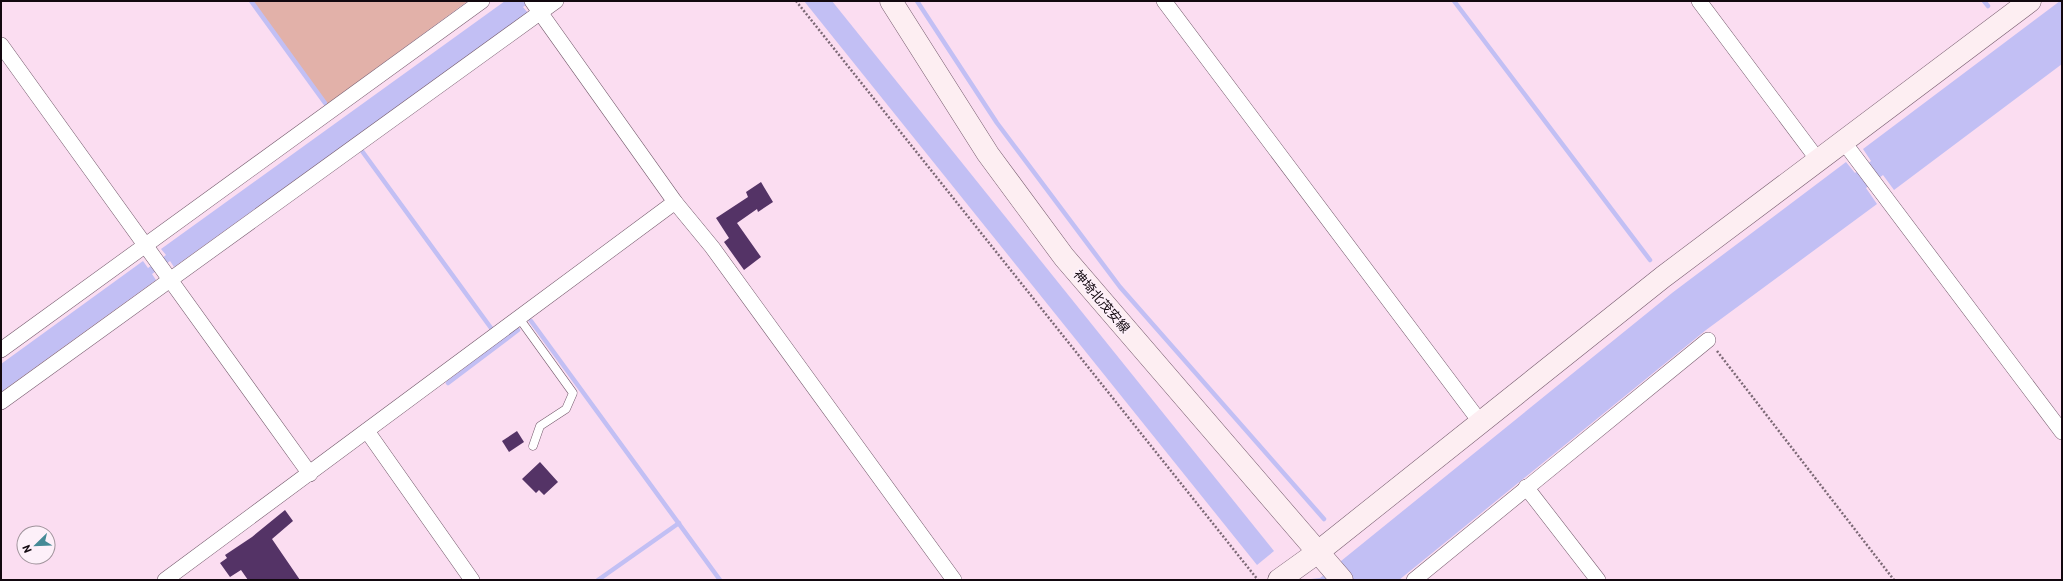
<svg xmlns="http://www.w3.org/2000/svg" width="2063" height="581" font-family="Barlow,'Noto Sans JP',sans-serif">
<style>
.green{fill:#e2b1a9}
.water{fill:#c2bff4}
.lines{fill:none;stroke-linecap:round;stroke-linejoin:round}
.stream{stroke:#c2bff4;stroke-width:4.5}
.building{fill:#543366}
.lane-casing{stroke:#755b6d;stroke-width:9}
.street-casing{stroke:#755b6d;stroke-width:16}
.secondary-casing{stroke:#755b6d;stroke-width:23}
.path{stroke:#7b6875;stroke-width:2.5;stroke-dasharray:2 2;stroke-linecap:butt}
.lane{stroke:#fff;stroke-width:8}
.street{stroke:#fff;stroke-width:15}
.secondary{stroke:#fdeef2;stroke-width:22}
.labels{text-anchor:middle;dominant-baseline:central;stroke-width:4;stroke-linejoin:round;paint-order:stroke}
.street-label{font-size:13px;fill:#12080f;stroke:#fdf0f9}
</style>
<rect width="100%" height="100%" fill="#fbddf1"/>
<path class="green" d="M252,1H468L326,105Z"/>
<g class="water">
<path d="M505,1H531L523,7L528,13L174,267L170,261L152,274L156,280L1,392V364L143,261L148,268L166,255L161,249Z"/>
<path d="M804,1H832L1274,551L1257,565Z"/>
<path d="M2060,1H2062V64L1894,190L1883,175L1866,188L1877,204L1706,330L1399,580H1312L1311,579L1320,578L1672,293L1846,162L1855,173L1871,161L1863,149Z"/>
</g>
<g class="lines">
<g class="stream">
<path d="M251,1L325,103"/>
<path d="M917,1L997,123L1120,287L1324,519"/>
<path d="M1454,1L1650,260"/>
<path d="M1984,1L1988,6"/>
<path d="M362,151L491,328"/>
<path d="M531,321L720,580"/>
<path d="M448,383L518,330"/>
<path d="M598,580L679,523"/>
</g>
</g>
<g class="building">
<path d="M761,182L773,202L758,212L757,209L737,223L761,257L744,270L724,242L729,238L716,218L748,197L746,192Z"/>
<path d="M517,431L524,442L509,452L502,441Z"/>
<path d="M540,462L558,482L544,495L539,490L536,493L522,479Z"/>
<path d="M285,510L293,521L272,539L300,580H248L241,570L230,577L220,563L227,558L225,555L252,537Z"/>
</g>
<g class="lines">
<defs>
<path id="lane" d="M519,318L573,393L566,409L540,426L533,446"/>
<g id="street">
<path d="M532,1L675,202L712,247L954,580"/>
<path d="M1164,1L1481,423"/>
<path d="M1699,1L1818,160"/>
<path d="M1,45L310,474"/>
<path d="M1843,141L2062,432"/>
<path d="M1,350L482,1"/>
<path d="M1,402L556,1"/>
<path d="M367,431L472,580"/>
<path d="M1526,487L1598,580"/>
<path d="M165,580L675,202"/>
<path d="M1414,580L1708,340"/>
</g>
<g id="secondary">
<path d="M891,1L988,154L1064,257L1342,580"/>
<path d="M1279,580L1318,552L1663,277L2030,1"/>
</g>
</defs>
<use href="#lane" class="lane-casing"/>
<use href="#street" class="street-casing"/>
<use href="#secondary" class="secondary-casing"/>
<g class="path">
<path d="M796,1L1258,580"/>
<path d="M1717,351L1894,580"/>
</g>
<use href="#lane" class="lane"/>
<use href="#street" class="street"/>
<use href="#secondary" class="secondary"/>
</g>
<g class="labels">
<g class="street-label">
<text transform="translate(1102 301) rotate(49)">神埼北茂安線</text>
</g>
</g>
<rect width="2063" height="581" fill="none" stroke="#12080f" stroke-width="4"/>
<g transform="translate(36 545) rotate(247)"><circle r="19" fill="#fdf0f9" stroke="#9f939b"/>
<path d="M0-3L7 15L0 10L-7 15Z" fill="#458a96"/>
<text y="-6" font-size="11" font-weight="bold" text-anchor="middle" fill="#12080f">N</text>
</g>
</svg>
